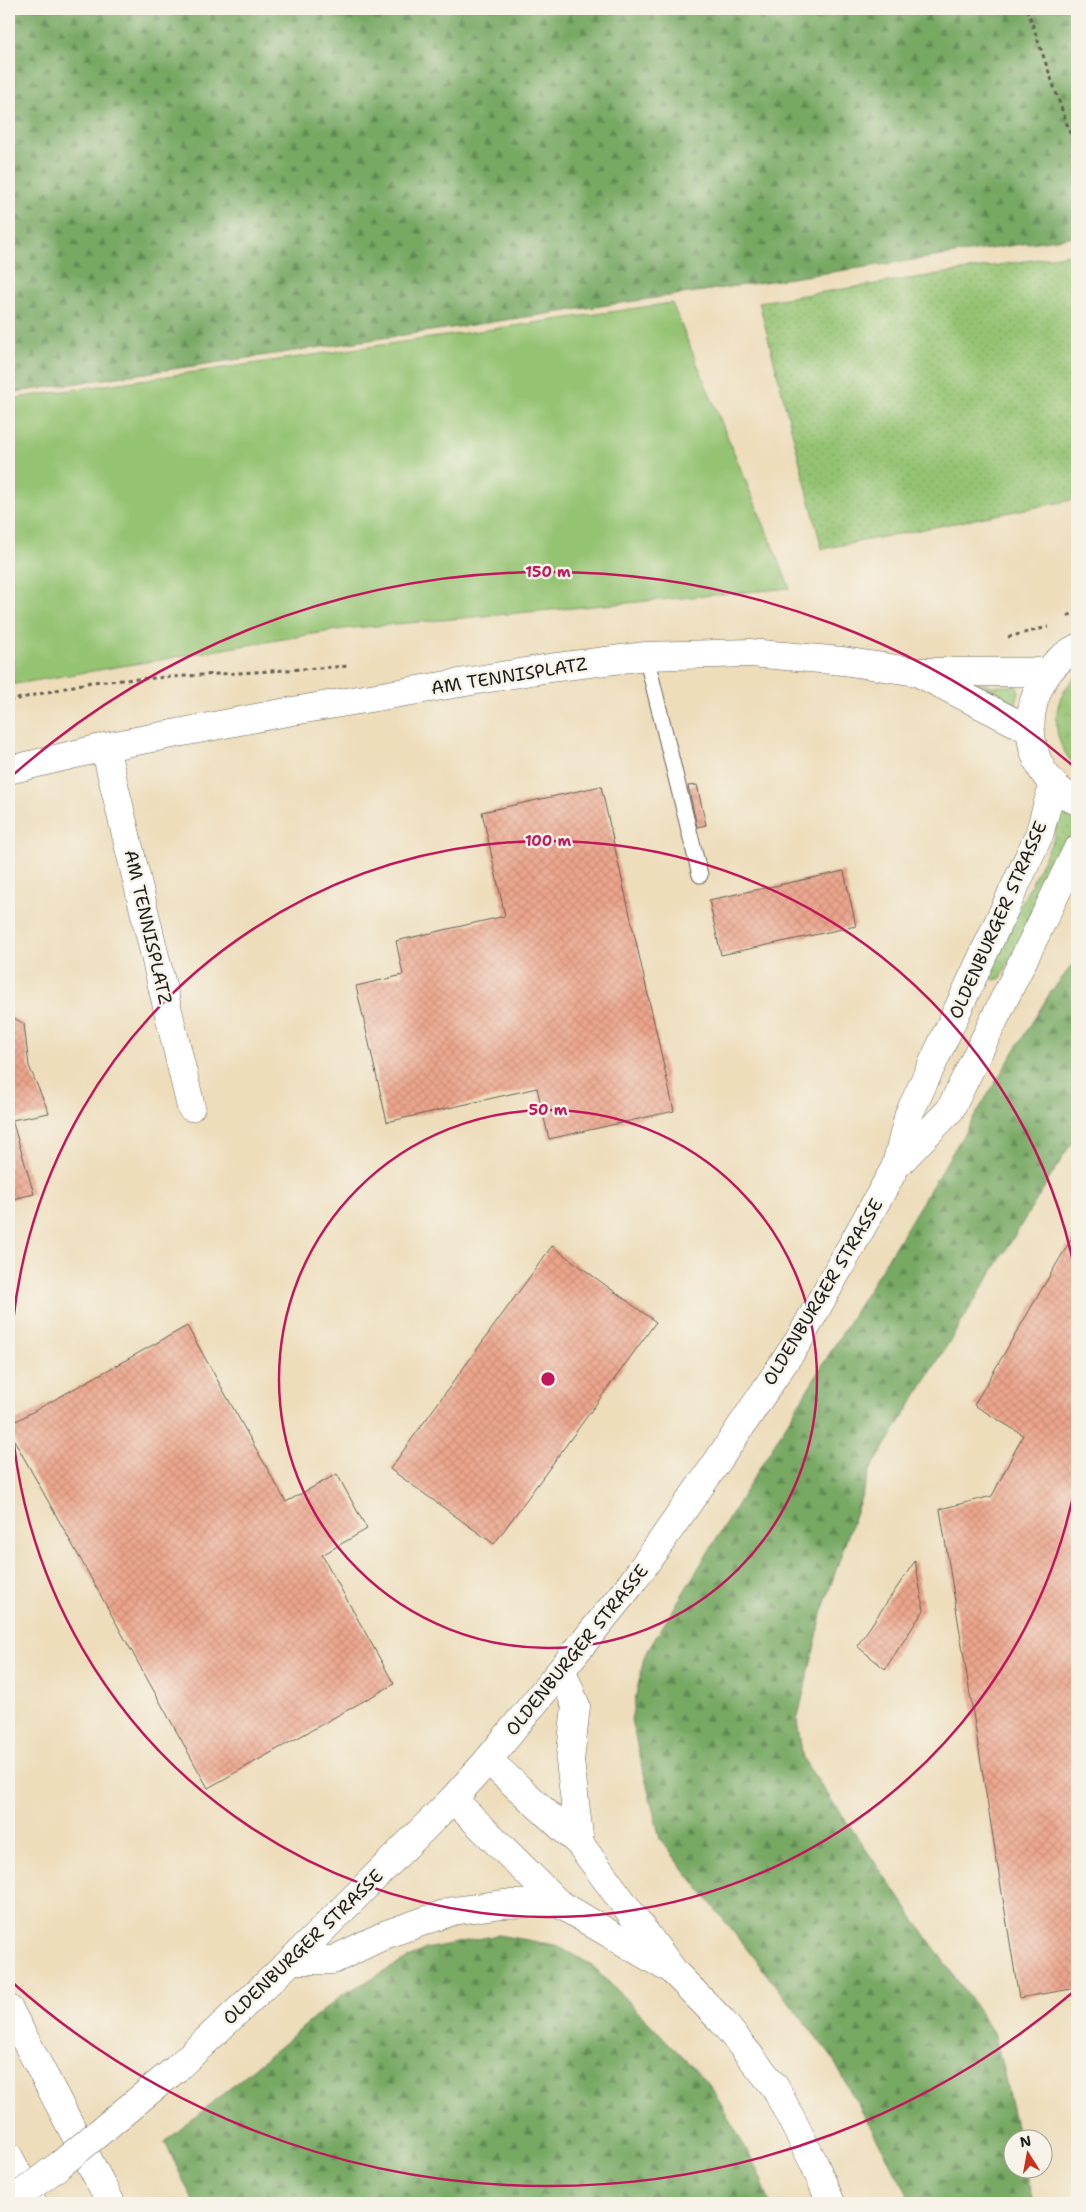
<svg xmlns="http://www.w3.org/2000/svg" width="1086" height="2212" font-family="'Shantell Sans',sans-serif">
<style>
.grass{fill:url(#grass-dots);stroke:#587047}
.forest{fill:url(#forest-firs);stroke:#4a6240}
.park{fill:url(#park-crowns);stroke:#587047}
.garden{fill:#94c372;stroke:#587047}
.building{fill:url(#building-cross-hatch)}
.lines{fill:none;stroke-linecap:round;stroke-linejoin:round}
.service-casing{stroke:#656054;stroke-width:17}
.minor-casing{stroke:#656054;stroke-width:29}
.tertiary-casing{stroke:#656054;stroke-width:29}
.secondary-casing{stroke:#656054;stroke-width:29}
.motorway-casing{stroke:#656054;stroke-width:29}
.path{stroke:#656054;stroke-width:3;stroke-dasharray:4 4;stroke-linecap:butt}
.service{stroke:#fff;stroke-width:15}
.minor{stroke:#fff;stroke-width:28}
.tertiary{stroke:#fff;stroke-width:28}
.secondary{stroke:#fff;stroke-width:28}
.motorway{stroke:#fff;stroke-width:28}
.secondary-bridge-casing{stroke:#656054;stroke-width:29;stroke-linecap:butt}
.secondary-bridge{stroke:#fff;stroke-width:28}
.ring{fill:none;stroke:#c2185b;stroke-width:2.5}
.labels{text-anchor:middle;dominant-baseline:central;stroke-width:5;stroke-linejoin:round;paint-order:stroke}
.street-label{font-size:18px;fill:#1c1c1c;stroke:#f7f3e8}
.centre{fill:#c2185b;stroke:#f7f3e8;stroke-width:2.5}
.ring-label{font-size:15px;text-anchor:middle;font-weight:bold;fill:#c2185b;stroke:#f7f3e8;stroke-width:5;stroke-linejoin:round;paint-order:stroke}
</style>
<defs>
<pattern id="grass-dots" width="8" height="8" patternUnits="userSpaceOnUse" patternTransform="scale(1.25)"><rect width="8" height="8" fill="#94c372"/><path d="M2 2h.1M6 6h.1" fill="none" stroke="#7fa762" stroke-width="1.8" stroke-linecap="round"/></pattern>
<pattern id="forest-firs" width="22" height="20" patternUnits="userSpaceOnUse" patternTransform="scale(1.25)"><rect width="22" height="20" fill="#77a964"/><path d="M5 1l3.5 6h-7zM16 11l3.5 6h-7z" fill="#618952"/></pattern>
<pattern id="park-crowns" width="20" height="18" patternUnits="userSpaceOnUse" patternTransform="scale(1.25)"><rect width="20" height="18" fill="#94c372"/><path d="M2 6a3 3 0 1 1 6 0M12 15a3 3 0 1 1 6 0" fill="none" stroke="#7fa762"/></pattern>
<pattern id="building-cross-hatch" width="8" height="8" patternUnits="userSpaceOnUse" patternTransform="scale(1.25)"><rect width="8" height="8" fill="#eca58c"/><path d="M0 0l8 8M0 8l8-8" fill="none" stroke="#ca8d78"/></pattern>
</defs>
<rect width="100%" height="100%" fill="#f7f3e8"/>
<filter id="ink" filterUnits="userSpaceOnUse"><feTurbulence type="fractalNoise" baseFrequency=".02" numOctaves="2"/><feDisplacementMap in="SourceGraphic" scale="10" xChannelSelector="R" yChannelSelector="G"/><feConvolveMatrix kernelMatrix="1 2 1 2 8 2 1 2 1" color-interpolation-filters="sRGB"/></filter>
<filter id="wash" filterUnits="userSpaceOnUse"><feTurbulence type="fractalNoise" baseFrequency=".0096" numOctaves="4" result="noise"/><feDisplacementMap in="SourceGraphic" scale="20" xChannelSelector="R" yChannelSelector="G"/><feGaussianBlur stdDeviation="1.12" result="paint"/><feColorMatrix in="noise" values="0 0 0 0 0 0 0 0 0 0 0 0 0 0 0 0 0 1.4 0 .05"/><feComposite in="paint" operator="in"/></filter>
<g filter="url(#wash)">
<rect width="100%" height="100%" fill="#edddbb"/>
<g class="grass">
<path d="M1077,253V499L822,549L759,302Z"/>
<path d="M952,679L994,686H1017L1019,691L1015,708Z"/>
<path d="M1065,811L1077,819V831L1070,841L1001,978L995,980L989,977L988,971L1054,838L1059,812Z"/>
</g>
<g class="forest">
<path d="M9,9H1077V236L9,393Z"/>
<path d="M1077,959V1134L870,1471L825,1602L797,1721L803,1759L995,2035L1019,2139L1014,2140V2170H1026L1034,2203H909L907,2193L831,2056L660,1839L631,1720L644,1657L1050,993Z"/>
<path d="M498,1935L555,1945L592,1965L710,2085L757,2169L770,2203H194L165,2142L342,1995L425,1949Z"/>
</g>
<path class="park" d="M1077,676V767C1050,744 1049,699 1077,676Z"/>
<path class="garden" d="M672,303L790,588L343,629L9,685V399Z"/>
<g id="blocks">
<g class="building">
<path d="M697,785L706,825L697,827L688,786Z"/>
<path d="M601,786L674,1111L549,1139L537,1088L387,1122L356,986L403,975L396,941L505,916L482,812Z"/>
<path d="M844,871L856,926L721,955L709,900Z"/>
<path d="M9,1015L24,1024L29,1066L49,1113L12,1120L34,1194L9,1200Z"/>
<path d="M1077,1229V1988L1019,1998L940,1509L992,1496L1023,1435L974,1405Z"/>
<path d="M552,1246L656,1322L494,1544L390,1469Z"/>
<path d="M187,1326L286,1502L337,1474L367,1529L322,1555L394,1684L208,1788L9,1431V1425Z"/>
<path d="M915,1561L924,1610L885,1669L857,1646Z"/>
</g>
</g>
</g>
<g filter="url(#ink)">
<use href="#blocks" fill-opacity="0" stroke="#656054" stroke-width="1"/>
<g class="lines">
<defs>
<path id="service" d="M646,656L700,875"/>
<path id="minor" d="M105,747L191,1107"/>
<g id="tertiary">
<path d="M921,674L1030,730"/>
<path d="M9,770L105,747L287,712L549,668L646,656L750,653L843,661L917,672H1047"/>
</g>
<g id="secondary">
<path d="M1077,648C1016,679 1014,772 1077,801"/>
<path d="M896,1165L909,1114L1039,835L1053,784"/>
<path d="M176,2069L292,1960L453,1799L488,1760L631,1584L713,1468L799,1340L896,1166L950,1110L1077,850"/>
</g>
<g id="motorway">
<path d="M562,1671L576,1706L570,1761L580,1844"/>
<path d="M488,1760L580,1844L675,1973L722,2021L775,2087L814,2163L831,2203"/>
<path d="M453,1799L558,1903L664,1966"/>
<path d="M292,1960H333L387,1934L453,1911L503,1904L558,1903"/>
<path d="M9,2009L111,2203"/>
<path d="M9,2157L33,2203"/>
</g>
</defs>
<use href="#service" class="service-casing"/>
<use href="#minor" class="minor-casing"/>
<use href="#tertiary" class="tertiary-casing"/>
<use href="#secondary" class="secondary-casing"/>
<use href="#motorway" class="motorway-casing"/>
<g class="path">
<path d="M1027,9L1077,153"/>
<path d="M1068,616L1077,611"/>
<path d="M1008,637L1048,627"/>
<path d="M9,701L91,682L350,666"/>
</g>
<use href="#service" class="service"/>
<use href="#minor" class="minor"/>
<use href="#tertiary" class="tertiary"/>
<use href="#secondary" class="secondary"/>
<use href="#motorway" class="motorway"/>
<defs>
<path id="secondary-bridge" d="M9,2203L61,2164L176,2069"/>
</defs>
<use href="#secondary-bridge" class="secondary-bridge-casing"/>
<use href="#secondary-bridge" class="secondary-bridge"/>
</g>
</g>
<g class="ring">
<circle cx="548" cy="1379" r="269"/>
<path d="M1077 1477A538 538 0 1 1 1077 1281"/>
<path d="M1072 1993A807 807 0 0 1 13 1983M13 775A807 807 0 0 1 1072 765"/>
</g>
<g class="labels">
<g class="street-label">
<text transform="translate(509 676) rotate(-9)">AM TENNISPLATZ</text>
<text transform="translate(998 920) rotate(-66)">OLDENBURGER STRASSE</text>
<text transform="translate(148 927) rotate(77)">AM TENNISPLATZ</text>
<text transform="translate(823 1292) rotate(-59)">OLDENBURGER STRASSE</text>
<text transform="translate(577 1650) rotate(-51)">OLDENBURGER STRASSE</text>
<text transform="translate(303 1947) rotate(-44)">OLDENBURGER STRASSE</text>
</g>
</g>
<circle cx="548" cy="1379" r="8" class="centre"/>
<g class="ring-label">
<text x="548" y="577">150 m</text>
<text x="548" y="846">100 m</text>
<text x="548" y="1115">50 m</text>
</g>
<rect width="1086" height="2212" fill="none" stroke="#f7f3e8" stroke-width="30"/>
<g transform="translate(1028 2154) rotate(349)"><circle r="24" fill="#f7f3e8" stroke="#9f9d96"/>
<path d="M0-4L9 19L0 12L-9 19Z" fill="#c8321e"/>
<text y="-8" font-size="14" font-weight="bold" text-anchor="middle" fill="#1c1c1c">N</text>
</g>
</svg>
